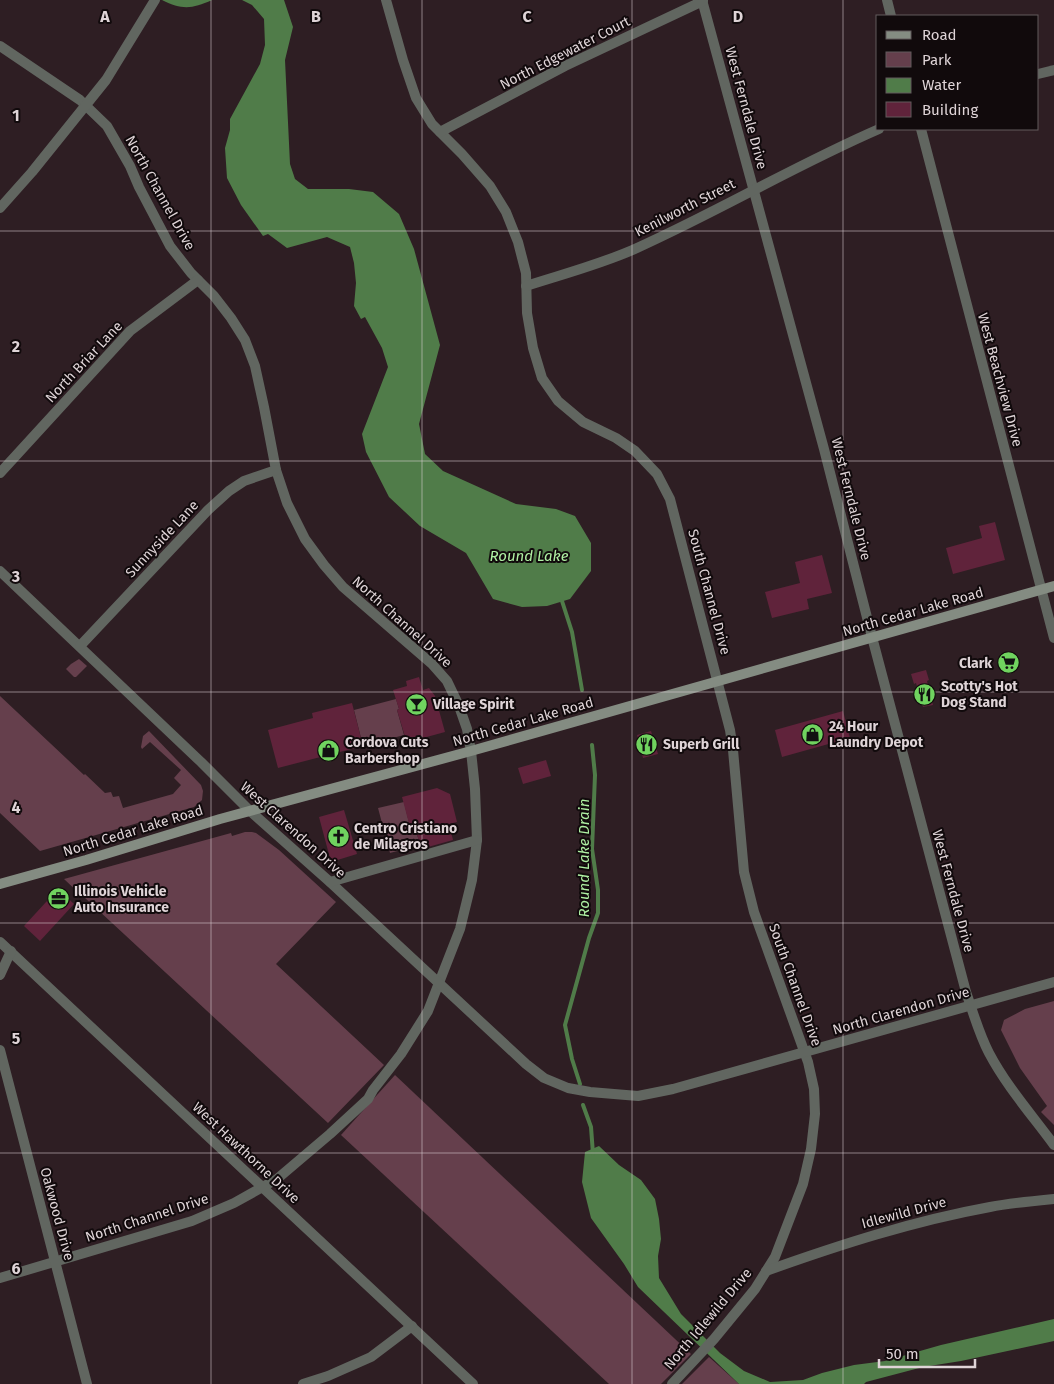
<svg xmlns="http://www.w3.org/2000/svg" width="1054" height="1384" font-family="'Fira Sans',sans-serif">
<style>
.green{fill:#653f4c}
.water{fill:#507c49}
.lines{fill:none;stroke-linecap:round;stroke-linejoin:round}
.stream{stroke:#507c49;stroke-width:4}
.building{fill:#60233b}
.street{stroke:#616660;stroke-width:10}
.secondary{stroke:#848c82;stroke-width:10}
.grid{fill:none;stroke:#dfd4d7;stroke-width:1;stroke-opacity:0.55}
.labels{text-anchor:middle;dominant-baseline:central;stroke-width:4;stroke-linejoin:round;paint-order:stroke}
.street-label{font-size:14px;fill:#dfd4d7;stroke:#110a0c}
.poi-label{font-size:14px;font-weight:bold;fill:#dfd4d7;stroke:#110a0c;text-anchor:start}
.water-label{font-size:15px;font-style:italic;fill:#aff0a3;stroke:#110a0c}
.grid-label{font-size:16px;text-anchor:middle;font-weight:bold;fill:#dfd4d7;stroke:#110a0c;stroke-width:4;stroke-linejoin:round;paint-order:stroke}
</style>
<rect width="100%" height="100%" fill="#2e1e23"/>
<g class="green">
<path d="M79,659L87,666L76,677H74L66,669L71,664Z"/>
<path d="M0,696L84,775L85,774L105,793L111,792L113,797L119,796L123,808L173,794L181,785L174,778L181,770L150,742L142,749L141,747L143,736L149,731L201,785L203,791L202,800L194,807L40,851L0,813Z"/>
<path d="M396,699L399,709L397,710L404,735L363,746L354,710Z"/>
<path d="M404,802L412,835L417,834L420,845L390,853L378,808Z"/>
<path d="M245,832H252L256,833L279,850L336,902L276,964L384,1065L328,1123L84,897H83L64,879L231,833L232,836Z"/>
<path d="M1054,1001V1125L1041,1112L1047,1106L1020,1068L1001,1030L1004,1020L1025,1009Z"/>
<path d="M395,1075L691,1354L661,1384H609L341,1135Z"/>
<path d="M709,1357L739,1384H682Z"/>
</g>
<g class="water">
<path d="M162,0H212C192,9 182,10 162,0Z"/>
<path d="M242,0H284L293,27L285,60L290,164L295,179L308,189H349L373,192L399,214L414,249L440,345L419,424L425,454L443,471L516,504L556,509L575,516L591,543V571L570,599L547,606L522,607L493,599L466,553L420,526L389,497L366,452L362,434L388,367L382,348L365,317L361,319L354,306L356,283L354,263L350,247L327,237L287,248L268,234L263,236L241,205L227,178L225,148L230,130V119L260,64L265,45L264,19L252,5Z"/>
<path d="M599,1146L619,1165L641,1180L655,1199L659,1219L661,1239L658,1256L659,1278L681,1314L720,1353L744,1371L770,1382L803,1380L822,1373L854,1365L885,1361L941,1345L1054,1319V1341L961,1361L923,1367L866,1382L864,1384H739L638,1287L624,1264L591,1218L582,1182L585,1152Z"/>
</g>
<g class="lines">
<g class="stream">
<path d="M562,601L572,632L582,690"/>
<path d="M580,1084L572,1059L565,1025L589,938L598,913V890L592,849L595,775L592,745"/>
<path d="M583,1105L591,1127L593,1154"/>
</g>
</g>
<g class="building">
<path d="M995,522L1005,560L953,574L946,548L982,538L979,526Z"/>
<path d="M822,555L832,593L807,599L809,609L772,618L765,592L800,583L795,562Z"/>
<path d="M1013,655L1017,668L1003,672L1000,659Z"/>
<path d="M926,670L929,680L927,681L933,705L923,707L916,683L914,684L911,674Z"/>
<path d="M419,677L423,690L429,688L435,696L445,732L423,738L422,736L406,740L397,710L399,709L393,690L407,686L406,681Z"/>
<path d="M352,703L363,746L278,768L268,730L313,718L312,713Z"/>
<path d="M843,711L850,738L782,757L775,730Z"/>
<path d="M651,731L658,754L643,758L637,735Z"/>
<path d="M546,760L551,776L523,784L518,768Z"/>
<path d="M437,788L450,794L457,822L449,824L453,840L421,849L417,834L412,835L402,797Z"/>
<path d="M344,810L357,854L331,862L319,817Z"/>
<path d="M58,889L74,904L40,941L24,926Z"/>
</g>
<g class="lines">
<g class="street">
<path d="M386,0L403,60L416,98L432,124L462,154L490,186L506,212L518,242L526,273L527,313L533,348L542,378L558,401L583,422L616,438L635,451L657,474L670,499L730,730L733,750L744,872L754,912L808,1062L814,1089L815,1114L811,1149L803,1184L775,1257L755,1289L714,1339L672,1384"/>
<path d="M702,0L824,449L872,637L966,992C973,1012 979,1034 989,1053C1007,1087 1032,1115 1054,1145"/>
<path d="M887,0L891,16"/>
<path d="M0,46L80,100L107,126L130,166L139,187L170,246L191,273L214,296L231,318L245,340L255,366L264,407L276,470L287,503L305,539L324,565L343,587L432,664L447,681L459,706L467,729L471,751L475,789L477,840L472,880L460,929L428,1011L401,1054L373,1090L368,1099L330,1134L277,1179L234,1203L192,1221L0,1278"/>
<path d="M1038,74L1054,70"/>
<path d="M921,129L1054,638"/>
<path d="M440,132L565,66L703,1"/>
<path d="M0,208L32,172L106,80L155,0"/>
<path d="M526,286C563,274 602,264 637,248C719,211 796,165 879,129"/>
<path d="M0,473L130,331L198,280"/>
<path d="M0,571L201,762L249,810L330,882L526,1064L544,1078L568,1088L590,1092L638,1096L673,1089L1054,982"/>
<path d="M80,646L208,510L229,491L244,481L276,470"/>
<path d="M330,882L477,840"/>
<path d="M0,942L473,1384"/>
<path d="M0,975L11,951"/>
<path d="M0,1050L87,1384"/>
<path d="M766,1271C839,1245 913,1221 990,1207C1011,1203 1033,1201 1054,1199"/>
<path d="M303,1384L328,1376L371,1357L412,1326"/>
</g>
<path class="secondary" d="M0,884L86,860L220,819L471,751L1054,586"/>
</g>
<path class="grid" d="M211,0V1384M422,0V1384M632,0V1384M843,0V1384M0,231H1054M0,461H1054M0,692H1054M0,923H1054M0,1153H1054"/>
<defs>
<symbol id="supermarket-disc" viewBox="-11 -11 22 22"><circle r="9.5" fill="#70d35f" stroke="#110a0c"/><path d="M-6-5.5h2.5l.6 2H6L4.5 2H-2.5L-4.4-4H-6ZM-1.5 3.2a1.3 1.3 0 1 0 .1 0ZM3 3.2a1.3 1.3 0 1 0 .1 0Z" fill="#111"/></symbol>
<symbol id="restaurant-disc" viewBox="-11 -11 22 22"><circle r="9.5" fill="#70d35f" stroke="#110a0c"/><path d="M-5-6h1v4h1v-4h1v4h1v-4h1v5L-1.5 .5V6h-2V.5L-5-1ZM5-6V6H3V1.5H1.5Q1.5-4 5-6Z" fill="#111"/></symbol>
<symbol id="bar-disc" viewBox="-11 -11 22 22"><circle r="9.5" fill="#70d35f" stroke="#110a0c"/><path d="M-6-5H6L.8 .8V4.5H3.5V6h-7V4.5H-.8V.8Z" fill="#111"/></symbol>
<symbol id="shop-disc" viewBox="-11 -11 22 22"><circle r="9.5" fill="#70d35f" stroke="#110a0c"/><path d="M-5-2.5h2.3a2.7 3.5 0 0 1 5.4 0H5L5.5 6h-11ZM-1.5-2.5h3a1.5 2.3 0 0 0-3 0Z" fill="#111"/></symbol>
<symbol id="church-disc" viewBox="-11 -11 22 22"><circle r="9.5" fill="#70d35f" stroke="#110a0c"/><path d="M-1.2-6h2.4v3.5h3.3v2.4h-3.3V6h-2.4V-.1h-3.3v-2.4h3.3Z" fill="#111"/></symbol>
<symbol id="office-disc" viewBox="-11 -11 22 22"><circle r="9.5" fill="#70d35f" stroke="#110a0c"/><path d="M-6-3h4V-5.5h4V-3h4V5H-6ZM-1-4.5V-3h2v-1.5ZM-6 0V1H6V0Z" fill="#111"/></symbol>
</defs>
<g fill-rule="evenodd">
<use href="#supermarket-disc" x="996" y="650" width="25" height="25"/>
<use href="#restaurant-disc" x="912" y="682" width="25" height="25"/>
<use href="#bar-disc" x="404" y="692" width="25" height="25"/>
<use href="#shop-disc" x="800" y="722" width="25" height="25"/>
<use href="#restaurant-disc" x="634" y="732" width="25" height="25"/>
<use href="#shop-disc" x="316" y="738" width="25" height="25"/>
<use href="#church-disc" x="326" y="824" width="25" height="25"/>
<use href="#office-disc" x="46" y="886" width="25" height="25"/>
</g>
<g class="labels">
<g class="street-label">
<text transform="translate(565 53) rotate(-27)">North Edgewater Court</text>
<text transform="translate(746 108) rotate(75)">West Ferndale Drive</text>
<text transform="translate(160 193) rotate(61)">North Channel Drive</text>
<text transform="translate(685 208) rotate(-27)">Kenilworth Street</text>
<text transform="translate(84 362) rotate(-47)">North Briar Lane</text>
<text transform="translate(1000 380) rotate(75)">West Beachview Drive</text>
<text transform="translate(851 499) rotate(76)">West Ferndale Drive</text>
<text transform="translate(162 539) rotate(-47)">Sunnyside Lane</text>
<text transform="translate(709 592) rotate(75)">South Channel Drive</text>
<text transform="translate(913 612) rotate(-16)">North Cedar Lake Road</text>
<text transform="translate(402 622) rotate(42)">North Channel Drive</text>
<text transform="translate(523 722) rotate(-16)">North Cedar Lake Road</text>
<text transform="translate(293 830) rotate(42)">West Clarendon Drive</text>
<text transform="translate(133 831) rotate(-17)">North Cedar Lake Road</text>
<text transform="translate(953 891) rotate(75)">West Ferndale Drive</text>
<text transform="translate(795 985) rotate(70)">South Channel Drive</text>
<text transform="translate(901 1011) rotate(-16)">North Clarendon Drive</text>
<text transform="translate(246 1153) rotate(43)">West Hawthorne Drive</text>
<text transform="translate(904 1213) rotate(-15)">Idlewild Drive</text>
<text transform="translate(57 1214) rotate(75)">Oakwood Drive</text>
<text transform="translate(147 1218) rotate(-18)">North Channel Drive</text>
<text transform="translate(708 1319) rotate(-50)">North Idlewild Drive</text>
</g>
<g class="poi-label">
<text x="992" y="663" text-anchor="end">Clark</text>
<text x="941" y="686">Scotty's Hot<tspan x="941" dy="16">Dog Stand</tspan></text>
<text x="433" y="704">Village Spirit</text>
<text x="829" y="726">24 Hour<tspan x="829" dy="16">Laundry Depot</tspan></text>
<text x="345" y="742">Cordova Cuts<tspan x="345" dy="16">Barbershop</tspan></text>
<text x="663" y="744">Superb Grill</text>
<text x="354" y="828">Centro Cristiano<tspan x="354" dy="16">de Milagros</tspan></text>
<text x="74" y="891">Illinois Vehicle<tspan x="74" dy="16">Auto Insurance</tspan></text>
</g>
<g class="water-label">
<text x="529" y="556">Round Lake</text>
<text transform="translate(584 858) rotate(-90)">Round Lake Drain</text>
</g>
</g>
<g class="grid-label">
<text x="105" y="22">A</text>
<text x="316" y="22">B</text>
<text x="527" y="22">C</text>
<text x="738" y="22">D</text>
<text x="16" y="121">1</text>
<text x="16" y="352">2</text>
<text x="16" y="582">3</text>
<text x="16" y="813">4</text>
<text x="16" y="1044">5</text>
<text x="16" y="1274">6</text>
</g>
<rect x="876" y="15" width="162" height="115" fill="#110a0c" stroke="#635b5d"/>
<rect x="886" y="31" width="25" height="8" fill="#848c82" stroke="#635b5d"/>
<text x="922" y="40" font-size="15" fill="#dfd4d7">Road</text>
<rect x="886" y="52" width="25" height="15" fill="#653f4c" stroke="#635b5d"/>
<text x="922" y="65" font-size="15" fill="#dfd4d7">Park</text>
<rect x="886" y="78" width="25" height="15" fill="#507c49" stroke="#635b5d"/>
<text x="922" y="90" font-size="15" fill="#dfd4d7">Water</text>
<rect x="886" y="102" width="25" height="15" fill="#60233b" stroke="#635b5d"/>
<text x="922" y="115" font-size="15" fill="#dfd4d7">Building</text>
<path d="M879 1359v8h96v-8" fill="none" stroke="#dfd4d7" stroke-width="2.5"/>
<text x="886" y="1359" font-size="15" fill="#dfd4d7" stroke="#110a0c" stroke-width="4" paint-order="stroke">50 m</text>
</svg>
